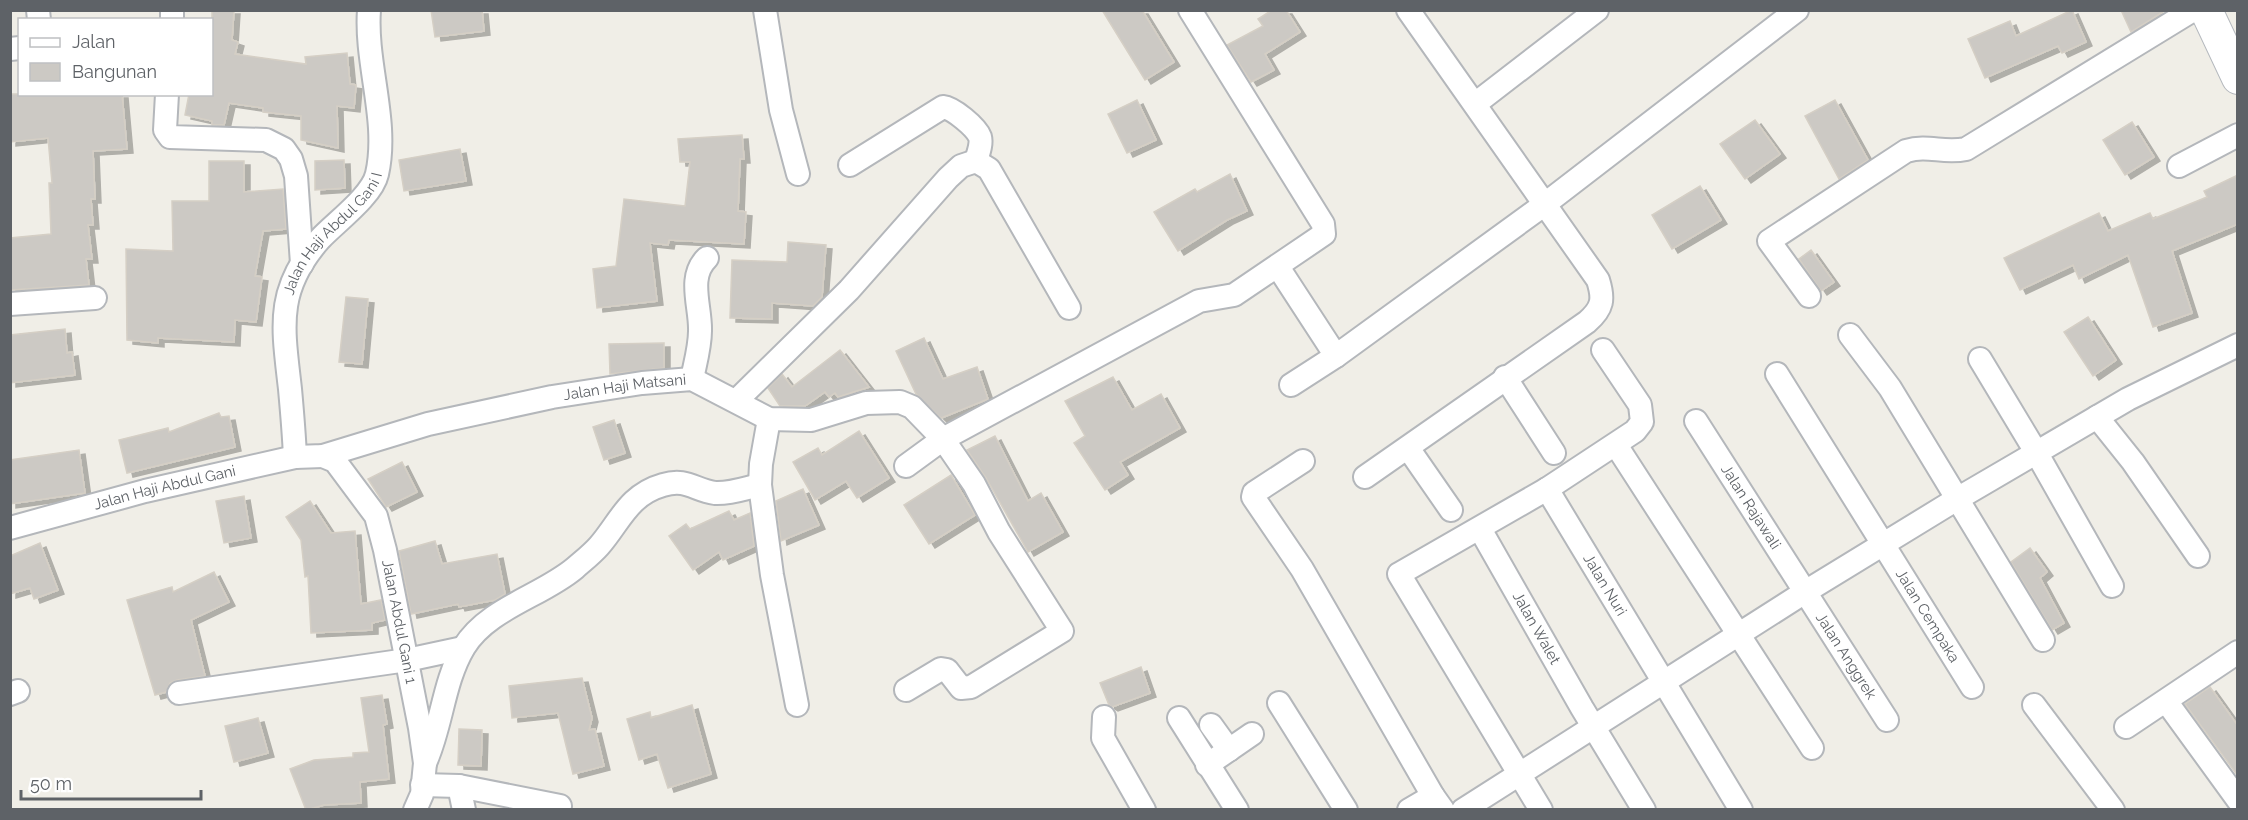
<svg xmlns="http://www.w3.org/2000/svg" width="2248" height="820" font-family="Raleway,sans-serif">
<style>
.building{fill:#ccc9c4;stroke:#d5cfc5;stroke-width:1.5;filter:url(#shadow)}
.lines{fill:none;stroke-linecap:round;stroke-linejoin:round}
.street-casing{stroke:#b4b7bb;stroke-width:26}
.secondary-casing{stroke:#b5b9be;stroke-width:34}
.street{stroke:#fff;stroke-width:22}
.secondary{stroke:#fff;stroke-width:32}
.labels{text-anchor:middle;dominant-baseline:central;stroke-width:4.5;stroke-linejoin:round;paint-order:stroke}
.street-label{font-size:15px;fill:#5e6267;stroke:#fff}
</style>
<defs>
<filter id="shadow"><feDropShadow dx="6" dy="4" stdDeviation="0" flood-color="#0004"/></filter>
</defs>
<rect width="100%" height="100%" fill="#f0eee7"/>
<g class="building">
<path d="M212,10H234L232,40L238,42L235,54L306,64L305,57L347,53L350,84L356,85L354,108L337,106L338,148L301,140V116L263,112V108L229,103L224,125H212V121L185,115L189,94H212Z"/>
<path d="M431,10H482L484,31L435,37Z"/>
<path d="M1102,10H1142L1174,62L1145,80Z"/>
<path d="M1272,10H1286L1300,32L1265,54L1274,70L1251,82L1227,45L1263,26L1258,19Z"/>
<path d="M2072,10L2086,42L2062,53L2058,46L1985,78L1968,39L2010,21L2016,36Z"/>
<path d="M2121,10H2166L2131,32Z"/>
<path d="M10,94H122L127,149L93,151L95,199H91L93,225H88L92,259H86L89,285L10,290V238L51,234L49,183H52L48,138L10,142Z"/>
<path d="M1137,100L1156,140L1127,153L1108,114Z"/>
<path d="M1835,100L1868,160L1839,179L1805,116Z"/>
<path d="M1755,120L1780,154L1745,179L1720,144Z"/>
<path d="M2132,122L2154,157L2125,175L2103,140Z"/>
<path d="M742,135L744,159H740L738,211L746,212L744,244L669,240L668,245L650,243L657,301L597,308L593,269L616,266L624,199L685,206L690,162H680L678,139Z"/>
<path d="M460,149L466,181L404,191L399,160Z"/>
<path d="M344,160L345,188L315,190V161Z"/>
<path d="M209,161H244V192L283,189L286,229L263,231L255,276L262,277L256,322L235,320L234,342L158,338V343L127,340L126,249L173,251L172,201H209Z"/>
<path d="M1230,174L1247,211L1227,220L1178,251L1154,212L1195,189L1197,192Z"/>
<path d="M2238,175V224L2172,251L2192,313L2153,327L2128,255L2079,279L2073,265L2020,290L2004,258L2099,213L2108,231L2150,213L2153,219L2207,197L2204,191Z"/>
<path d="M1700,186L1721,220L1672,249L1652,215Z"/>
<path d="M788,242L826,245L822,297L813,306L772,303V319L730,318L732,260L787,262Z"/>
<path d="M1811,250L1834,282L1821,291L1799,259Z"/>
<path d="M346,297L368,299L362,364L339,362Z"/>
<path d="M2088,317L2116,360L2093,376L2064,332Z"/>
<path d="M65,329L67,353L72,352L75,375L10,383V335Z"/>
<path d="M924,338L943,379L977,367L988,399L941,418L916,394L896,351Z"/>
<path d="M664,343V368L610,374L609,344Z"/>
<path d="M840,350L869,387L838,397L835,393L829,397L825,392L805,406H780L768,388L782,374L792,387Z"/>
<path d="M1113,377L1132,410L1161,394L1180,428L1120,462L1128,475L1105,490L1074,443L1085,436L1065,401Z"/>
<path d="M219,413L221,417L229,416L235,447L127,473L119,440L168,428L169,432Z"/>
<path d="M614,420L625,453L604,460L593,427Z"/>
<path d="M859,431L889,478L857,498L846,481L815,500L793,462L818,448L822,455Z"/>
<path d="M995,436L1028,501L1041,493L1063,532L1028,552L986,478L967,450Z"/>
<path d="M79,450L85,493L10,504V460Z"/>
<path d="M402,462L417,492L386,507L368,479Z"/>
<path d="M951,475L975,515L929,544L904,505Z"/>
<path d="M803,489L819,525L781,541L776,501Z"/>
<path d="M244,496L251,538L224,543L216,501Z"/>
<path d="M310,501L331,533L355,531L361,604L381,600L385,620L372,623V630L311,633L308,576L305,577L301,540L286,517Z"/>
<path d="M729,511L734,520L750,513L754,546L723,560L719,552L693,570L669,536L686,524L690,529Z"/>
<path d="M435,541L442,564L497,554L505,594L495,600L459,607L458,604L411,614L399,551Z"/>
<path d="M40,543L58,590L34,599L30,588L10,594V556Z"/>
<path d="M2030,548L2047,572L2040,578L2064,623L2052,630L2011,562Z"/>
<path d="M214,572L229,602L191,620L205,676L177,680L170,683L166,692L155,695L127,600L172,587L173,592Z"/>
<path d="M1141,667L1150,693L1112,707L1109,705L1100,683Z"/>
<path d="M582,678L592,718L589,730L595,729L604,766L573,774L558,713L512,718L509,686Z"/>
<path d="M2210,687L2238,726V776L2185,704Z"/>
<path d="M382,695L387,724L383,725L389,779L360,782L361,803L324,805L306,810L290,769L314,760L353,757V753L369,752L361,698Z"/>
<path d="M692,705L711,774L668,788L657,754L639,760L627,719L650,712L651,718Z"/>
<path d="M258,718L268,753L234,762L225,726Z"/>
<path d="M459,729L482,730L481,766L458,765Z"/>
</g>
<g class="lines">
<defs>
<g id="street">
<path d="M38,10L39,20"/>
<path d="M765,10L781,110L798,174"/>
<path d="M172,20V10"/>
<path d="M10,49L20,48"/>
<path d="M167,94L165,130L170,137L266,140L284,149L291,159L296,176L302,264"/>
<path d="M1475,104L1597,10"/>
<path d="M850,165L943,107C953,108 976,127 980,137C982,144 978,154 976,161"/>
<path d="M2179,166L2238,135"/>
<path d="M1278,267L1336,356"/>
<path d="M1809,296L1769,241L1906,151C1929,144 1942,154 1966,149L2193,10"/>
<path d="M10,304L95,298"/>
<path d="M1850,335L1890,388L2043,640"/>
<path d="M1980,359L2036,452L2112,586"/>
<path id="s1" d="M1777,374L1972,687"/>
<path d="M1505,377L1554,453"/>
<path d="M692,379C695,364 700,347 700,331C701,307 687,277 707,258"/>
<path d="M1291,385L1336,356L1545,204L1797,10"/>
<path d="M736,401L849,290L948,178L961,166L976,161L989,169L1069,308"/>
<path d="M2097,417L2133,462L2198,556"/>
<path d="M769,419L761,464L760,485L772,575L797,705"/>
<path id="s2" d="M1696,421L1887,720"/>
<path d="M1616,445L1812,748"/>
<path d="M1408,448L1451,510"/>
<path id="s3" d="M323,456L335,461L376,516L385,550L420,728L425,763L422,794L415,810"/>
<path id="s4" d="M295,457C294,434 292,411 290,389C283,327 275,290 320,239C336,222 372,196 377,174C389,121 365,64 369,10"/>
<path d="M1303,461L1254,493L1253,497L1302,569L1433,796"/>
<path d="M906,466L943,439L1199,301L1234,295L1324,234L1323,224L1190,10"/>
<path d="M1365,477L1587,322C1603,308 1604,299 1598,280L1408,10"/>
<path id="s5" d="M1547,489L1741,810"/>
<path id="s6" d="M10,528L145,491L295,457L323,456L428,424L552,397L642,383L692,379L769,419L811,420L866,403L900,402L912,407L943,439L974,484L999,532L1062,631L971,687L961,688L947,670L941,669L906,690"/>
<path id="s7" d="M1480,529L1582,708L1644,810"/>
<path d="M179,693L407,660L463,648"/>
<path d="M10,694L18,691"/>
<path d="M2166,701L2238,800"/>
<path d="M1279,703L1346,810"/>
<path d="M2034,705L2113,810"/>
<path d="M1104,717L1103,738L1144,810"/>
<path d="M1179,718L1237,810"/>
<path d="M1211,725L1229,750"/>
<path d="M2126,727L2238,652"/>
<path d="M425,763C442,726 443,682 464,647C488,608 542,596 575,568C583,561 592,554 599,546C620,522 628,495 663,485C687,478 694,490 715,493C730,494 746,488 760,485"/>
<path d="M1207,765L1252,734"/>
<path d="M422,785L459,786L560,806"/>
<path d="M459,786L464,810"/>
<path d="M1409,810L1433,796L1443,810"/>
<path d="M1463,810L1805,592L1957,499L2128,399L2238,345"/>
<path d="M1541,810L1399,574L1547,489L1635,431L1642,422L1640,405L1603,350"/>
</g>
<path id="secondary" d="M2206,10L2238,78"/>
</defs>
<use href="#street" class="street-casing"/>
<use href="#secondary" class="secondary-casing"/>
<use href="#street" class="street"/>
<use href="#secondary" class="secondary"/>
</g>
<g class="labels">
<g class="street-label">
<text stroke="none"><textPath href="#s4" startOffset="240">Jalan Haji Abdul Gani I</textPath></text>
<text stroke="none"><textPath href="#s6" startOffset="632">Jalan Haji Matsani</textPath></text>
<text stroke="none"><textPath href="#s6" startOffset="160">Jalan Haji Abdul Gani</textPath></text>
<text stroke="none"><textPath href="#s2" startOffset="102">Jalan Rajawali</textPath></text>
<text stroke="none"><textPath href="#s5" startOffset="112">Jalan Nuri</textPath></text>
<text stroke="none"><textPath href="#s1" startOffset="285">Jalan Cempaka</textPath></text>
<text stroke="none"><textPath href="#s3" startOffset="190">Jalan Abdul Gani 1</textPath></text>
<text stroke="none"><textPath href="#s7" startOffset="114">Jalan Walet</textPath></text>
<text stroke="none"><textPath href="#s2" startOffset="279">Jalan Anggrek</textPath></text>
</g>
</g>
<rect width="2248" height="820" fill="none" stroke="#5e6267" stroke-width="24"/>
<rect x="18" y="18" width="195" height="78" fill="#ffffff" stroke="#bfc0c2" stroke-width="1.5"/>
<rect x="30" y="38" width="30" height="9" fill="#ffffff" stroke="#bfc0c2" stroke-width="1.5"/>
<text x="72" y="48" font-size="18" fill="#5e6267">Jalan</text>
<rect x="30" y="63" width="30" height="18" fill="#ccc9c4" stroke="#bfc0c2" stroke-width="1.5"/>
<text x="72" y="78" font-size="18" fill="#5e6267">Bangunan</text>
<path d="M21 790v9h180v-9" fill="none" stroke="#5e6267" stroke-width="3"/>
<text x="30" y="790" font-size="18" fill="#5e6267" stroke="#ffffff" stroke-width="4.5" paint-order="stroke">50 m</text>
</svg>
